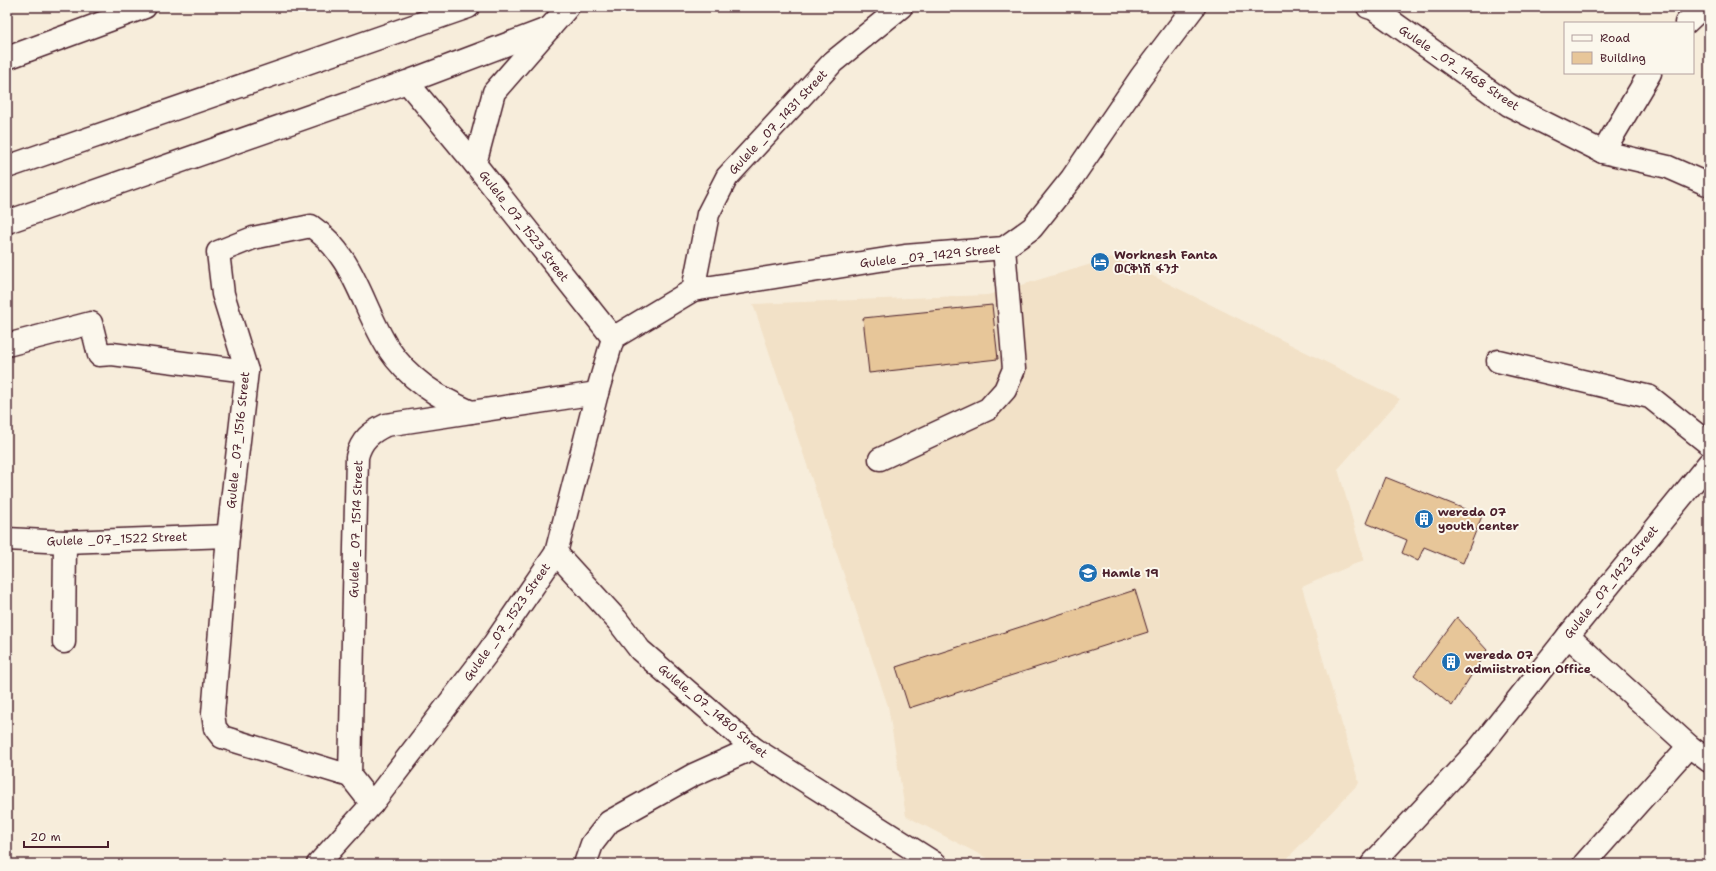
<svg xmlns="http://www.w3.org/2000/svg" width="1716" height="871" font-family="'Shantell Sans','Noto Sans Ethiopic',sans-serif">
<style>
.built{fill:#f2e1c7}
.building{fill:#e7c699;stroke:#4a1f2b}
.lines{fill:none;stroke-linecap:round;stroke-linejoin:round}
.minor-casing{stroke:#4a1f2b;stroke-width:25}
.major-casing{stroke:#4a1f2b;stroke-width:25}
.highway-casing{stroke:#4a1f2b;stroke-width:25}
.minor{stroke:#fbf7ec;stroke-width:22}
.major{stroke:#fbf7ec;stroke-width:22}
.highway{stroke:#fbf7ec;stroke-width:22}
.labels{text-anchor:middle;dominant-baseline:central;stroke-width:4;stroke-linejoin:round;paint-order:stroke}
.street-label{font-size:12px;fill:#4a1f2b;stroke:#fbf7ec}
.poi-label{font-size:12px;font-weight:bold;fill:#4a1f2b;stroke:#fbf7ec;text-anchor:start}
</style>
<rect width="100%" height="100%" fill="#f7eddb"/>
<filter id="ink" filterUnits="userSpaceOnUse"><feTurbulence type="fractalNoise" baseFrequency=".025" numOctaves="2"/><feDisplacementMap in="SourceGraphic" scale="8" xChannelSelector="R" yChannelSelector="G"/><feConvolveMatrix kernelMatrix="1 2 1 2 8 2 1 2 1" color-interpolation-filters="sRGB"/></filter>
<g filter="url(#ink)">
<path class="built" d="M1115,257L1400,399L1338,469L1364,560L1302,587L1359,783L1282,864H998L906,816L888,706L753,304L988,295Z"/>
<g class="building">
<path d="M992,305L998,359L869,373L863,318Z"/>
<path d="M1385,477L1482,516L1463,563L1424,547L1418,561L1402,553L1407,540L1366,523Z"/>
<path d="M1135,590L1148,632L909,708L896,667Z"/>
<path d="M1457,617L1487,650L1452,706L1414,675Z"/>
</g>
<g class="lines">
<defs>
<g id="minor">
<path d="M568,7L494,92L475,164L613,338"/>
<path d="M1368,7L1374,9L1509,105L1603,152L1668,167L1709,185"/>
<path d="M1686,23L1703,7"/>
<path d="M407,82L475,164"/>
<path d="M1603,152L1650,73"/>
<path d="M693,290L708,214L727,177L833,62L901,7"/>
<path d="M613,338L693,290L905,256L1004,248L1032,228L1072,178L1141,77L1194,7"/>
<path d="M7,345L91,323L99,355L112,354L247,371"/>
<path d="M1498,361L1650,397L1709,444"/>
<path d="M880,459L988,409L1005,390L1014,369L1004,248"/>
<path d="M7,539L65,542L228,536"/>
<path d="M556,553L617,620L640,650L753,748L936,864"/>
<path d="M1568,636L1689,746L1709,761"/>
<path d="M64,642L65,542"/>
<path d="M350,776L222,737L215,728L213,714L228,536L247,371L223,294L218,252L253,238L311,226C354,255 362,307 388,348C409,380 438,397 471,412"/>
<path d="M372,804L350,776L357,457C361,440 371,432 386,425L597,393"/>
<path d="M318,864L372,804L489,651L556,553L597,393L613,338"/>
<path d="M585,864L592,844L609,822L693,775L753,748"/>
<path d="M1584,864L1689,746"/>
</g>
<g id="major">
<path d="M7,58L145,7"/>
<path d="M1372,864L1476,752L1568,636L1709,463"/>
</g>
<g id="highway">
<path d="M7,167L468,7"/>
<path d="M7,222L407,82L550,28"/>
</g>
</defs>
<use href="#minor" class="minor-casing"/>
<use href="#major" class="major-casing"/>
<use href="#highway" class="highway-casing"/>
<use href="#minor" class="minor"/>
<use href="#major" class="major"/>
<use href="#highway" class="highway"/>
</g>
</g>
<defs>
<symbol id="hotel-disc" viewBox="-11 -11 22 22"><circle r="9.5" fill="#1f6fb2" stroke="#fbf7ec"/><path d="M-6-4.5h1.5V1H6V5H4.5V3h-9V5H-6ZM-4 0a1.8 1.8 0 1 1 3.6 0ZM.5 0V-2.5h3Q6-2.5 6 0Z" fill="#fff"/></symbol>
<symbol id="building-disc" viewBox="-11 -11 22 22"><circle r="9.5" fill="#1f6fb2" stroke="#fbf7ec"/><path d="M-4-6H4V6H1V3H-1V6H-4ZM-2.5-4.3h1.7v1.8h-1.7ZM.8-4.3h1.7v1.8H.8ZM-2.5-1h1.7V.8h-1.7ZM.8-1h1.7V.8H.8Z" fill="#fff"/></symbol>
<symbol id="school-disc" viewBox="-11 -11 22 22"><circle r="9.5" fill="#1f6fb2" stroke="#fbf7ec"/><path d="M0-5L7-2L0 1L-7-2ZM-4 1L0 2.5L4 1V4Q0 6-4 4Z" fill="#fff"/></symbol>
</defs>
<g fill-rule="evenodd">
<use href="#hotel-disc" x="1089" y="251" width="22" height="22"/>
<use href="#building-disc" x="1413" y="508" width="22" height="22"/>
<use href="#school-disc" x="1077" y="562" width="22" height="22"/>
<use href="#building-disc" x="1440" y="651" width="22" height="22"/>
</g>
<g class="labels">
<g class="street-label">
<text transform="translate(1459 68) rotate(34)">Gulele _07_1468 Street</text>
<text transform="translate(778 122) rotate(-47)">Gulele _07_1431 Street</text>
<text transform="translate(524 226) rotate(52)">Gulele_07_1523 Street</text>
<text transform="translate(930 256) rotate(-6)">Gulele _07_1429 Street</text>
<text transform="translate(238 440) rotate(-84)">Gulele _07_1516 Street</text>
<text transform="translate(356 529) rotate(-88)">Gulele _07_1514 Street</text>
<text transform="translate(117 539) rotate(-2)">Gulele _07_1522 Street</text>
<text transform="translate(1611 582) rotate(-51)">Gulele _07_1423 Street</text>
<text transform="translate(507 622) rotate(-55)">Gulele _07_1523 Street</text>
<text transform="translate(713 711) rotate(40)">Gulele_07_1480 Street</text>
</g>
<g class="poi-label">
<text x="1114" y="255">Worknesh Fanta<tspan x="1114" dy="14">ወርቅነሽ ፋንታ</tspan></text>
<text x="1438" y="512">wereda 07<tspan x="1438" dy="14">youth center</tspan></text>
<text x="1102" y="573">Hamle 19</text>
<text x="1465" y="655">wereda 07<tspan x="1465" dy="14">admiistration Office</tspan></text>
</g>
</g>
<rect width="1716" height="871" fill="none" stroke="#fbf7ec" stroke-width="24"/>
<rect x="12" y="12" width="1692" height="847" fill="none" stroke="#4a1f2b" stroke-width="1.5" filter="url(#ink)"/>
<rect x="1564" y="22" width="130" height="52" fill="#fbf7ec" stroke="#b4a19f"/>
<rect x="1572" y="35" width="20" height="6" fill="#fbf7ec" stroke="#b4a19f"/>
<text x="1600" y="42" font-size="12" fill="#4a1f2b">Road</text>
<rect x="1572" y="52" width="20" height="12" fill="#e7c699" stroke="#b4a19f"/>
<text x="1600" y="62" font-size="12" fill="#4a1f2b">Building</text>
<path d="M24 841v6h84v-6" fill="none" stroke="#4a1f2b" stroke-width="2"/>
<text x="30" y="841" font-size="12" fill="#4a1f2b" stroke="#fbf7ec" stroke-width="3" paint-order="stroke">20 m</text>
</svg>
